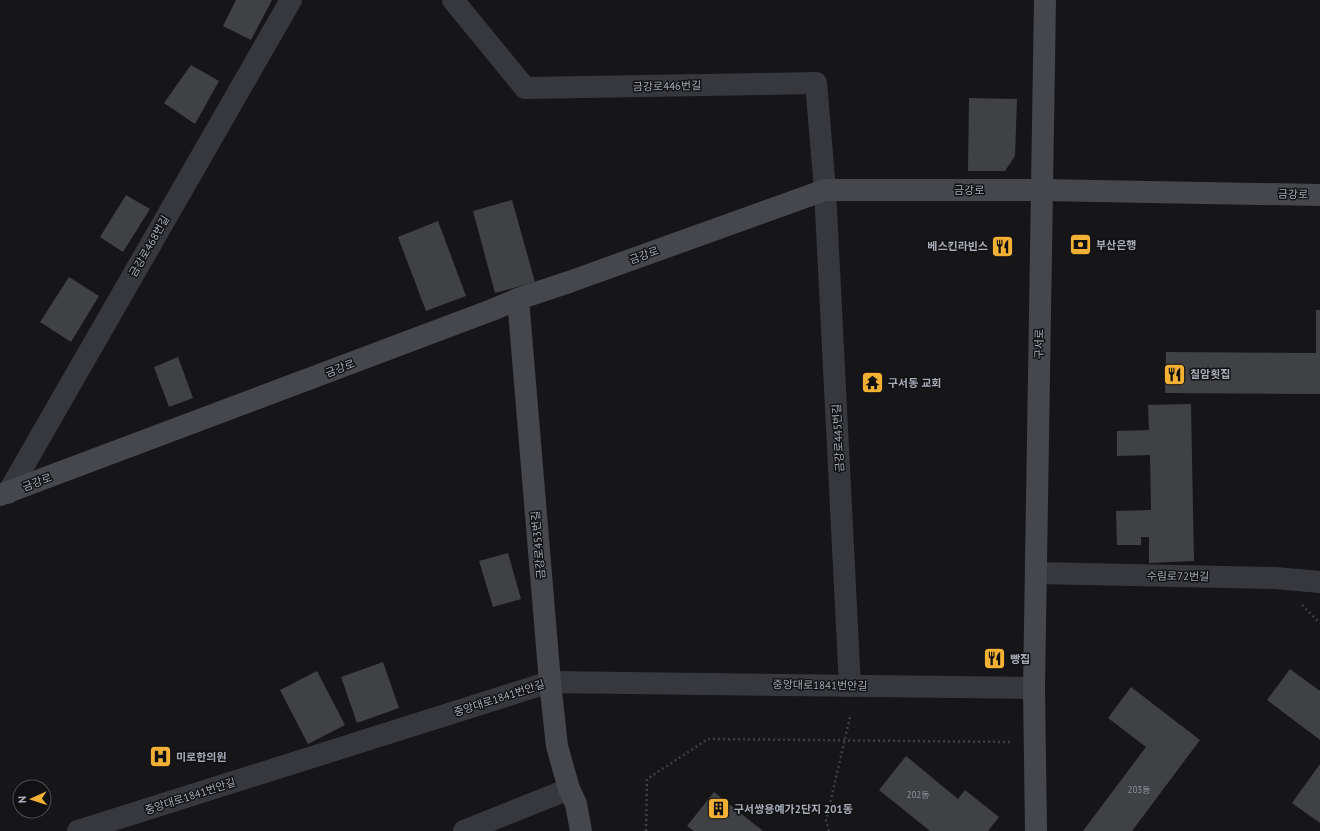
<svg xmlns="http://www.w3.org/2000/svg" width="1320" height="831" font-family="'PT Sans','Noto Sans KR',sans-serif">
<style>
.building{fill:#404145}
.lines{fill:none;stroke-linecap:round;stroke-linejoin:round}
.path{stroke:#3d3f44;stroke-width:2.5;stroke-dasharray:2 3;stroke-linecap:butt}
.street{stroke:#37383d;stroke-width:22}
.secondary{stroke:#45474d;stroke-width:22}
.labels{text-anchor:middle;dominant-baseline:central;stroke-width:3;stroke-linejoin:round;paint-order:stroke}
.number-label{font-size:9px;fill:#8e929b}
.street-label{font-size:11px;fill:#a8adb8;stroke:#111113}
.poi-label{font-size:11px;font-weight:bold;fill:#a8adb8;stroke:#111113;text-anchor:start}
</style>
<rect width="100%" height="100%" fill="#161618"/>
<g class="building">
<path d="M236,0H272L251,40L223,26Z"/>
<path d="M191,65L219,81L195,124L164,103Z"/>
<path d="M969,98L1017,99L1015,156L1005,171H968Z"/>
<path d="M126,195L150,209L123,252L100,237Z"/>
<path d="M512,200L535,282L495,293L473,211Z"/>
<path d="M438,221L466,296L426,311L398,237Z"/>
<path d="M69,277L99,296L71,342L40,322Z"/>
<path d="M1316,310H1320V394L1165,393L1166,352L1316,353Z"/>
<path d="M178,357L193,398L169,407L154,367Z"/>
<path d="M1191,404L1194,561L1149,563V537H1141V545H1117L1116,511L1151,510L1150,455L1117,456V431L1149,430L1148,405Z"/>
<path d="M508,553L521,599L493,607L479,561Z"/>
<path d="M383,662L399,708L357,723L341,677Z"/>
<path d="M1290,669L1320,691V740L1267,700Z"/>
<path d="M317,671L345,725L308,744L280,690Z"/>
<path d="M1131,687L1200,740L1132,831H1083L1146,747L1108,718Z"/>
<path d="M906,756L958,799L965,790L999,817L988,831H930L879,790Z"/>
<path d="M1320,764V823L1292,803Z"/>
<path d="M714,792L763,831H694L687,826Z"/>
</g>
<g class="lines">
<g class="path">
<path d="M1302,605L1320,623"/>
<path d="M646,831L647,779L708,739L1010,742"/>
<path d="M829,831L826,821L850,717"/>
</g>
<g class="street">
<path d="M453,0L525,88L816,83L825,190L850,686"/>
<path d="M8,493L291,0"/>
<path d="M1036,573L1275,578L1320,582"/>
<path d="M78,831L550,682L1034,688"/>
<path d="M464,831L569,789"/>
</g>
<g class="secondary">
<path d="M518,299L550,682L557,746L569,789L576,804L581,831"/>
<path d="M0,495L492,310L518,299L569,282L825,190H1042L1320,195"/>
<path d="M1036,831L1034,688L1045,0"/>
</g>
</g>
<defs>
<symbol id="bank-square" viewBox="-11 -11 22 22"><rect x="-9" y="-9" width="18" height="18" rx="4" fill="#f2b134" stroke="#111113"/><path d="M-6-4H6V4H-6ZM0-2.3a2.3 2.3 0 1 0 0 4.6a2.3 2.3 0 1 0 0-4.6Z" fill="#111"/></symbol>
<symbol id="restaurant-square" viewBox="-11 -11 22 22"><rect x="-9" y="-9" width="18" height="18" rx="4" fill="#f2b134" stroke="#111113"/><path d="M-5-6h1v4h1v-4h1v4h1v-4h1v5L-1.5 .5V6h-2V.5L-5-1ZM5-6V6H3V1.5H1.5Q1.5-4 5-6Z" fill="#111"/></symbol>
<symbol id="temple-square" viewBox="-11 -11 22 22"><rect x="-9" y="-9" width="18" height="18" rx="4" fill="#f2b134" stroke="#111113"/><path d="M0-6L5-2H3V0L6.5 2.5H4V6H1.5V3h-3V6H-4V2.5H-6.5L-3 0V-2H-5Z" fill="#111"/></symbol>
<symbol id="hospital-square" viewBox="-11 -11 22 22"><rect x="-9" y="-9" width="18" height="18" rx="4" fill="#f2b134" stroke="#111113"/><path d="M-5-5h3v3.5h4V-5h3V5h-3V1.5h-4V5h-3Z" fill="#111"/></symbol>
<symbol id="building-square" viewBox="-11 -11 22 22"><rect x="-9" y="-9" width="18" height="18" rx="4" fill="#f2b134" stroke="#111113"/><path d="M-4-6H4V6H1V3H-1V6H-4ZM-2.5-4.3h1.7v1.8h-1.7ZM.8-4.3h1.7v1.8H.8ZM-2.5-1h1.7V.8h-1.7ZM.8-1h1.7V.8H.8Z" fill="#111"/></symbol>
</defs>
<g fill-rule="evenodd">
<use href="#bank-square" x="1068" y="232" width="25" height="25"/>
<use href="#restaurant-square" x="990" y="234" width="25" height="25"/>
<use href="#restaurant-square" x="1162" y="362" width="25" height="25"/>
<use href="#temple-square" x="860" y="370" width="25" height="25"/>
<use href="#restaurant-square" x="982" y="646" width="25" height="25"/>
<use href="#hospital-square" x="148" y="744" width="25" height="25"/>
<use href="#building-square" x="706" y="796" width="25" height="25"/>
</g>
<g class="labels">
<g class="number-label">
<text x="1139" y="789">203동</text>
<text x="918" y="794">202동</text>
</g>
<g class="street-label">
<text transform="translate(667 86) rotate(-1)">금강로446번길</text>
<text x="969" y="190">금강로</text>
<text transform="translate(1293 194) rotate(1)">금강로</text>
<text transform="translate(149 246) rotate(-60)">금강로468번길</text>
<text transform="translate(644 255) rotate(-20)">금강로</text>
<text transform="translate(1039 344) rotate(-89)">구서로</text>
<text transform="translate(340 368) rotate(-21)">금강로</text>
<text transform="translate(838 438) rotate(-93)">금강로445번길</text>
<text transform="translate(37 482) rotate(-21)">금강로</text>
<text transform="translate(538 545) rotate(-95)">금강로453번길</text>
<text transform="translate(1178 576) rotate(1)">수림로72번길</text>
<text transform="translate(820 685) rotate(1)">중앙대로1841번안길</text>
<text transform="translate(499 698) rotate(-18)">중앙대로1841번안길</text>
<text transform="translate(190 796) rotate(-18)">중앙대로1841번안길</text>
</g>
<g class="poi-label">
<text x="1096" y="245">부산은행</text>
<text x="988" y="246" text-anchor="end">베스킨라빈스</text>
<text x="1190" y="374">칠암횟집</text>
<text x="888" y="383">구서동 교회</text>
<text x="1010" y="659">빵집</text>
<text x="176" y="757">미로한의원</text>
<text x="734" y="809">구서쌍용예가2단지 201동</text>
</g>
</g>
<g transform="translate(32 799) rotate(267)"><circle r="19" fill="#111113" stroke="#4d4f55"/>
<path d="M0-3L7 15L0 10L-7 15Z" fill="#f2b134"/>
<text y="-6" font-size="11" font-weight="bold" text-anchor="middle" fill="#a8adb8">N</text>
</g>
</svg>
